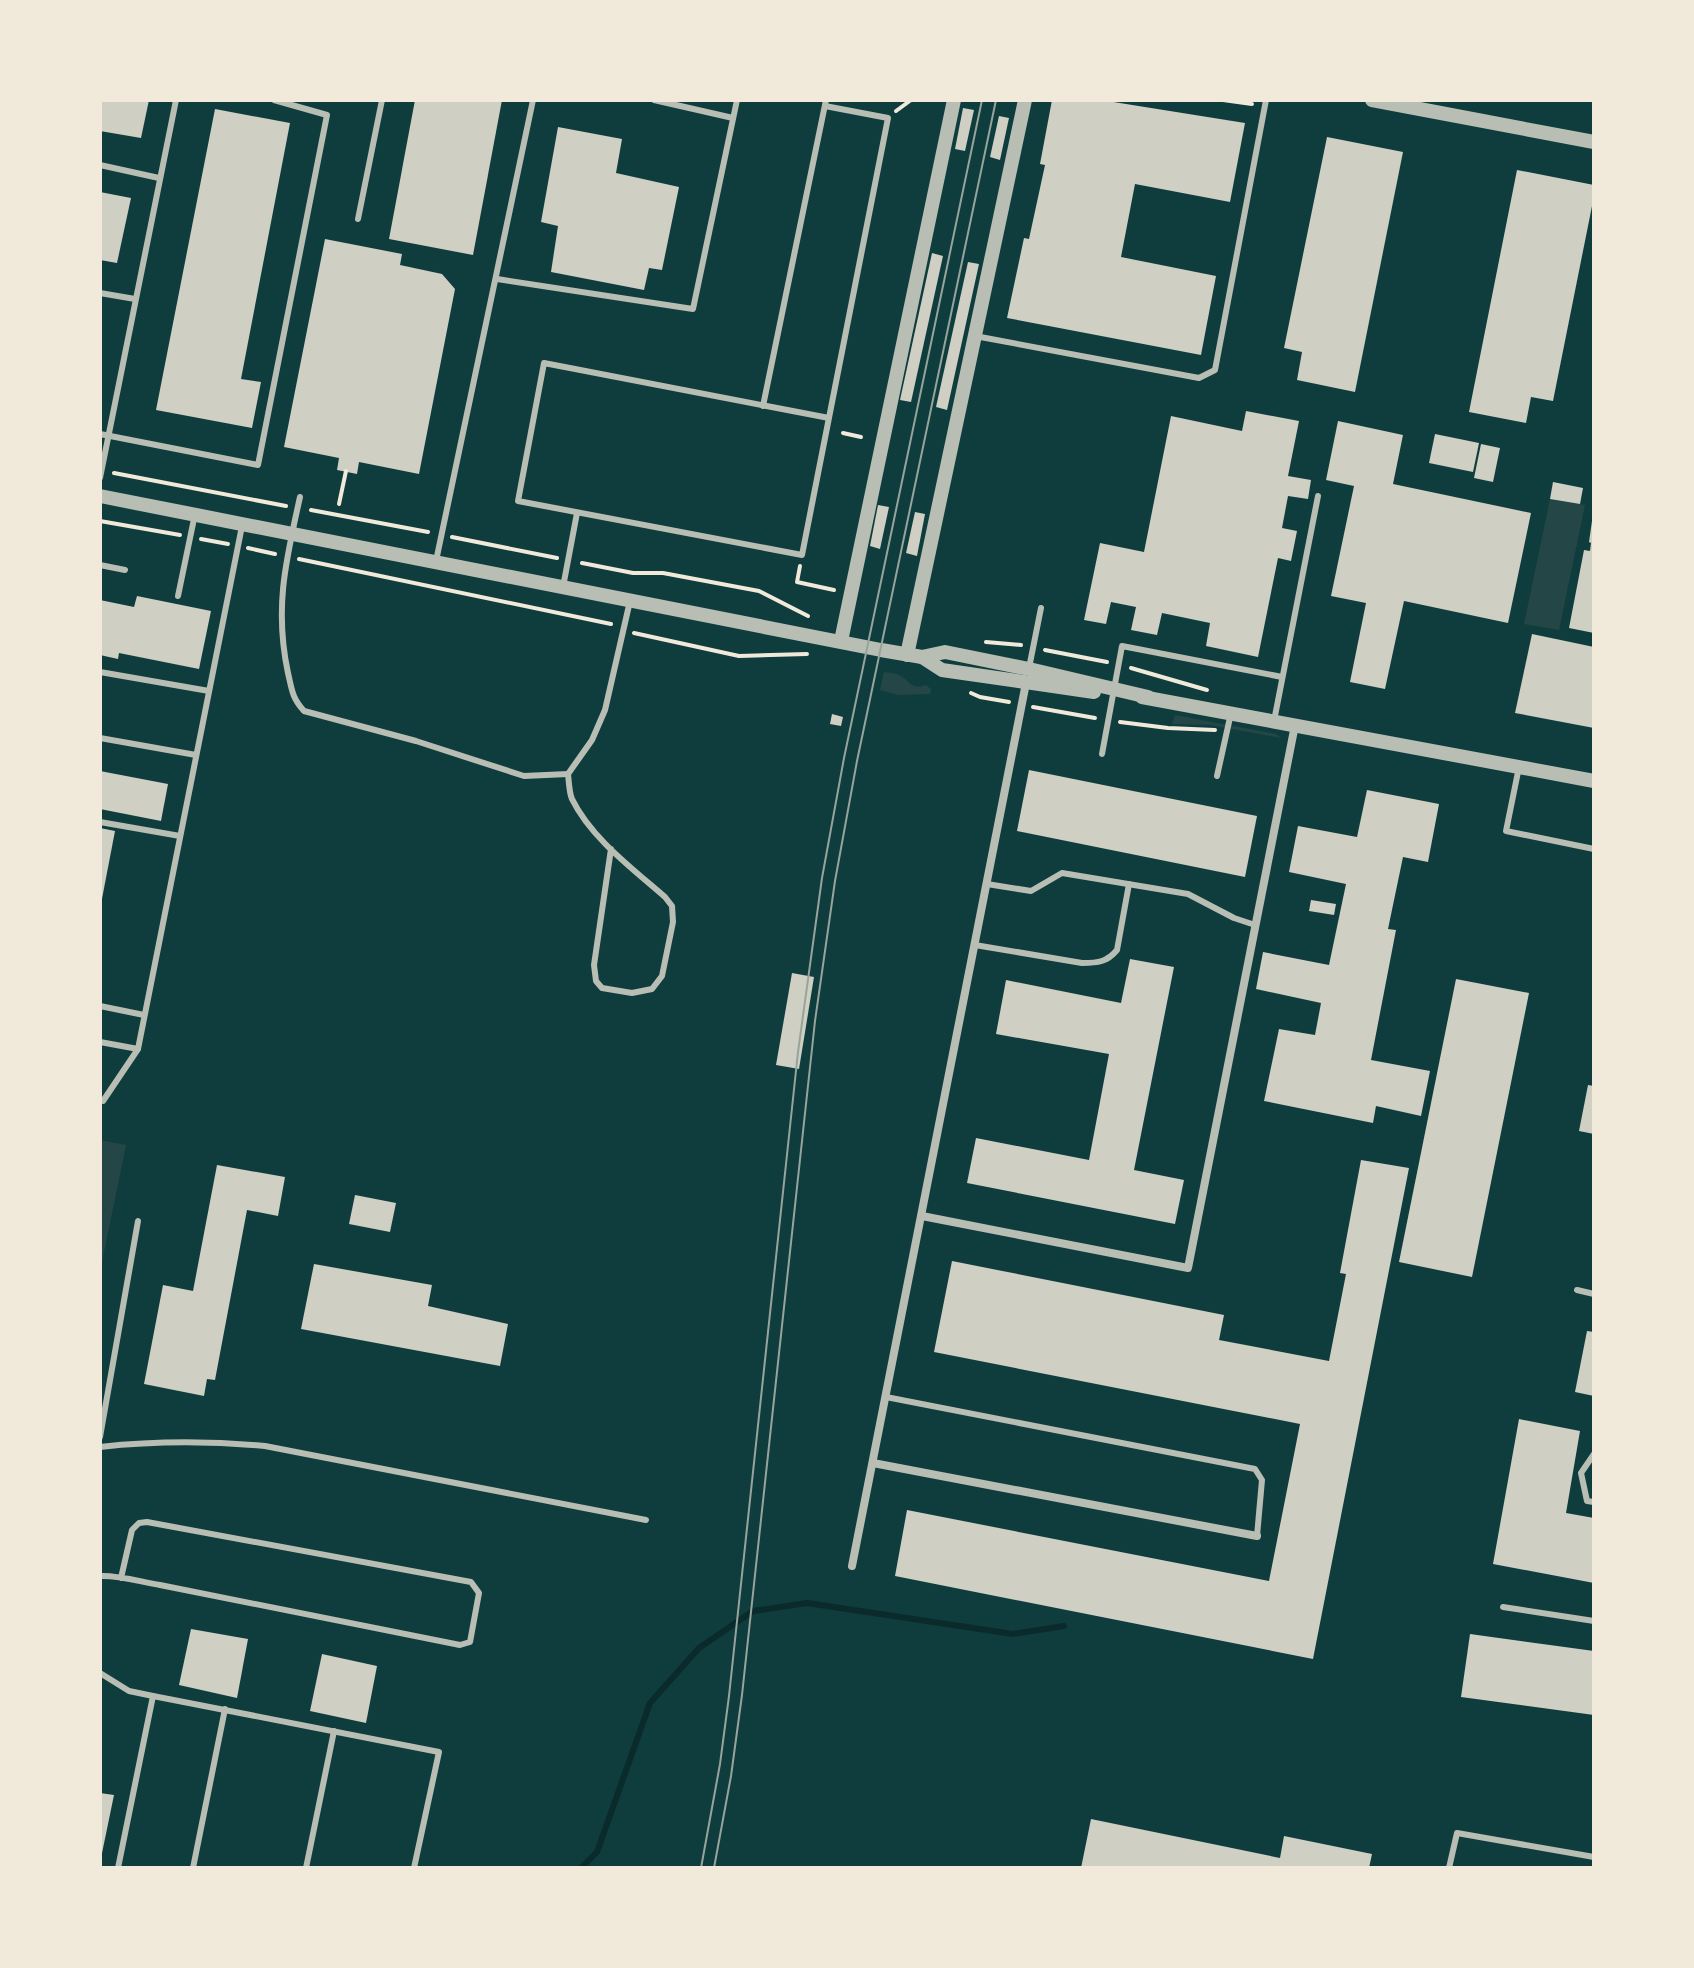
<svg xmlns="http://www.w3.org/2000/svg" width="1694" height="1968" font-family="'Libre Baskerville',serif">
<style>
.green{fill:#244646}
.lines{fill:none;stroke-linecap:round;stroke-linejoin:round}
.stream{stroke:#0a2a2b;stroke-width:6}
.building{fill:#cfcfc3}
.path{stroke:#f1e9da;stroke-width:4}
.service{stroke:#b8beb3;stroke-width:6}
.minor{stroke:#b8beb3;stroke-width:8}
.tertiary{stroke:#b8beb3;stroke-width:14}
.tram{stroke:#97a49c;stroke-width:2}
</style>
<rect width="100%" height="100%" fill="#0f3d3e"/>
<g class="green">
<path d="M1550,499L1585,505L1559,630L1524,624Z"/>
<path d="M884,672C888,673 893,673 897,674C910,679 909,691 926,685L931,689L930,694L898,695L880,690Z"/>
<path d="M1175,715L1276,734L1281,738L1210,725L1172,724Z"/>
<path d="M100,1140L126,1145L100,1272Z"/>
</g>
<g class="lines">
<path class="stream" d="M581,1868L597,1852L650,1703L699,1648L753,1611L807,1603L1013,1634L1064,1626"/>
</g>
<g class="building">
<path d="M100,100H149L141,138L100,131Z"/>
<path d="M415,100H502L473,255L389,239Z"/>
<path d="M1052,100H1101L1245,123L1230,202L1135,184L1121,257L1216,276L1201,355L1007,318L1024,238L1029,239L1045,165L1040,164Z"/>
<path d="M963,108L974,110L965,151L955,149Z"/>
<path d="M215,109L290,123L241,379L261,382L252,428L156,410Z"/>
<path d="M999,116L1009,118L1000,160L990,157Z"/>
<path d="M558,127L622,139L616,173L679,187L662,270L649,268L644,290L551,272L558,226L541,222Z"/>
<path d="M1327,137L1403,152L1355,392L1297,380L1302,352L1284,348Z"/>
<path d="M1517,170L1594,185V196L1553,401L1531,397L1526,423L1469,412Z"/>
<path d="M100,192L131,198L117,263L100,260Z"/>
<path d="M325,239L402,254L400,265L442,274L455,289L419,474L359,462L357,474L337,470L339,458L284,447Z"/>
<path d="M932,253L943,256L911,402L900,400Z"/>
<path d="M968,262L979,264L947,410L936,407Z"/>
<path d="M1246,411L1299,421L1288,476L1311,480L1308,499L1288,496L1282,528L1297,531L1291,561L1278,558L1258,657L1206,646L1210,623L1162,613L1157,635L1131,630L1136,607L1111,602L1106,624L1084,620L1100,543L1144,552L1171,416L1242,431Z"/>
<path d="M1338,421L1403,435L1393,484L1531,513L1508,623L1404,601L1385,689L1350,682L1366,603L1331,596L1354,486L1326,480Z"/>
<path d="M1435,434L1479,443L1473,472L1429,463Z"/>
<path d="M1481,444L1500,448L1493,482L1474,478Z"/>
<path d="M1553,482L1583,488L1580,504L1550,499Z"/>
<path d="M878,505L889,507L880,549L870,546Z"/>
<path d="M915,512L925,514L917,556L906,553Z"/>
<path d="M1592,521H1594V633L1569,628L1584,550L1590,551L1591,543L1589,542Z"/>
<path d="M137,596L211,611L199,669L119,653L118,659L100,655V600L134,607Z"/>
<path d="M1532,634L1594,647V728L1515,713Z"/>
<path d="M832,714L843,717L841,726L830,724Z"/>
<path d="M1029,770L1257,816L1245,877L1017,831Z"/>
<path d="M100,771L168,784L161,821L100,809Z"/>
<path d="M1367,790L1439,804L1428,862L1403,857L1388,929L1396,930L1371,1060L1430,1071L1421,1116L1376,1106L1373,1123L1264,1101L1279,1029L1315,1035L1321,1003L1256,989L1263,952L1329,965L1346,884L1289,872L1298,826L1357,837Z"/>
<path d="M100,828L115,831L101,904L100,903Z"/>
<path d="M1311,900L1336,904L1334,915L1309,911Z"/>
<path d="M1130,959L1174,967L1134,1170L1184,1180L1175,1224L967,1183L976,1138L1089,1160L1109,1054L996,1034L1006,980L1121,1003Z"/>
<path d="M792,973L814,977L799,1069L776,1065Z"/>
<path d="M1456,979L1529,993L1472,1277L1399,1262Z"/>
<path d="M1588,1085L1594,1086V1134L1579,1131Z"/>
<path d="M1361,1160L1409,1168L1313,1659L895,1576L907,1510L1269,1581L1300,1424L934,1352L952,1261L1224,1315L1219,1340L1329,1361L1346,1274L1340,1273Z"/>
<path d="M217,1165L285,1177L278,1216L247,1210L215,1380L207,1379L204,1396L144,1384L163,1285L193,1291Z"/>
<path d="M355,1195L396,1203L390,1232L349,1224Z"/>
<path d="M314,1264L432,1285L428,1306L508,1324L500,1366L301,1329Z"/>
<path d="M1587,1331L1594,1332V1396L1575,1392Z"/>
<path d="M1519,1419L1580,1431L1566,1513L1594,1518V1583L1493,1564Z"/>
<path d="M191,1629L248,1639L237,1698L179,1685Z"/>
<path d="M1470,1634L1594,1651V1715L1461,1697Z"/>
<path d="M322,1654L377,1666L366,1723L310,1711Z"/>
<path d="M100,1793L114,1795L101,1858H100Z"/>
<path d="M1091,1819L1280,1858L1284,1836L1372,1854L1369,1868H1081Z"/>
</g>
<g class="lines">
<g class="path">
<path d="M1223,100L1252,104"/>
<path d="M896,111L911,100"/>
<path d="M843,433L861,437"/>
<path d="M114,473L286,506"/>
<path d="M339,504L346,471"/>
<path d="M311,510L428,532"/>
<path d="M100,521L180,535"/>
<path d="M452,537L557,558"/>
<path d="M201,539L228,544"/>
<path d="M248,548L275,554"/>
<path d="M299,559L611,624"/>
<path d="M582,563L633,573H663L759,591L808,616"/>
<path d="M800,566L797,582L834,590"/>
<path d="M634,633L739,656L807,654"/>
<path d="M986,642L1021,645"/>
<path d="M1045,650L1107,662"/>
<path d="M1131,668L1207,690"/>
<path d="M971,693L980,697L1009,702"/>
<path d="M1033,707L1095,718"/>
<path d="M1120,722L1168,728L1215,730"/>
</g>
<g class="service">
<path d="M654,100L733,118"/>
<path d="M825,106L888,118L802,555L518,501L544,363L829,418"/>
<path d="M100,165L159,178"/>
<path d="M358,219L382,100"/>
<path d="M497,279L693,309L737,100"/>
<path d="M100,293L135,299"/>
<path d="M975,336L1199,378L1215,370L1266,100"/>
<path d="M763,406L826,100"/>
<path d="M100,434L258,465L327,115L274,100"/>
<path d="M100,478L176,100"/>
<path d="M300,497C286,560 274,608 288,673C292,690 292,698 304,711L416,741L524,776L568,774"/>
<path d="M436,561L533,100"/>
<path d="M100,565L125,570"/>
<path d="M563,587L577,513"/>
<path d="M178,596L195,514"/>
<path d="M1029,668L1041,608"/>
<path d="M100,672L209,691"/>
<path d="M1274,721L1318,496"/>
<path d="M100,738L196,755"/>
<path d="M1102,754L1122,646L1282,677"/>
<path d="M1519,767L1506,831L1594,849"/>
<path d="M1217,776L1231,713"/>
<path d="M100,822L180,836"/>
<path d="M611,849L594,965L596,981L602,988L632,993L652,989L662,976L673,922L672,906L665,897C633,869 591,838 572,799C569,792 569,782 568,774L592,740L605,710L630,601"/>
<path d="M987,884L1031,891L1062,873L1188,894L1234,918L1255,925"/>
<path d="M975,945L1082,963C1098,963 1107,962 1117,950L1129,884"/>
<path d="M100,1006L144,1015"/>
<path d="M100,1042L138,1049"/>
<path d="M100,1100L103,1101L138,1049L242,526"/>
<path d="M1577,1290L1594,1294"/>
<path d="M886,1397L1255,1469L1262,1480L1257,1536"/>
<path d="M100,1437L138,1221"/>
<path d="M100,1447C155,1441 210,1441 265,1446L646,1520"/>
<path d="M1594,1454L1581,1473L1587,1501L1594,1502"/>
<path d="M100,1576C119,1575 141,1582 160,1585L460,1645L470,1642L479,1593L471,1582L147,1522L139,1523L132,1530L121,1578"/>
<path d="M1503,1607L1594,1621"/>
<path d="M100,1673L129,1691L153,1696"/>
<path d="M118,1868L153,1696L439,1752L414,1868"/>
<path d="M193,1868L225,1709"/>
<path d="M306,1868L334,1731"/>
<path d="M1449,1868L1457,1833L1594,1857"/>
</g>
<g class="minor">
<path d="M922,1216L1188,1268L1295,725"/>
<path d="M873,1463L1257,1536"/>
<path d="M852,1566L1026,683"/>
</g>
<g class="tertiary">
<path d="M1372,100L1594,142"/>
<path d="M100,496L881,650L922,657L945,652L1029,669L1148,697"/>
<path d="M841,641L954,100"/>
<path d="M907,655L1025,100"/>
<path d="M922,657L942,670L1094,692"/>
<path d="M1142,697L1594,781"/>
</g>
<g class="tram">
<path d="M701,1868L720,1764L729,1696L798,1052L822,878L844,758L982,100"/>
<path d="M714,1868L731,1776L742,1695L815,1021L835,881L857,761L996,100"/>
</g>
</g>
<rect width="1694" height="1968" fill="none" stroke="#f1e9da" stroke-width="204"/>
</svg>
